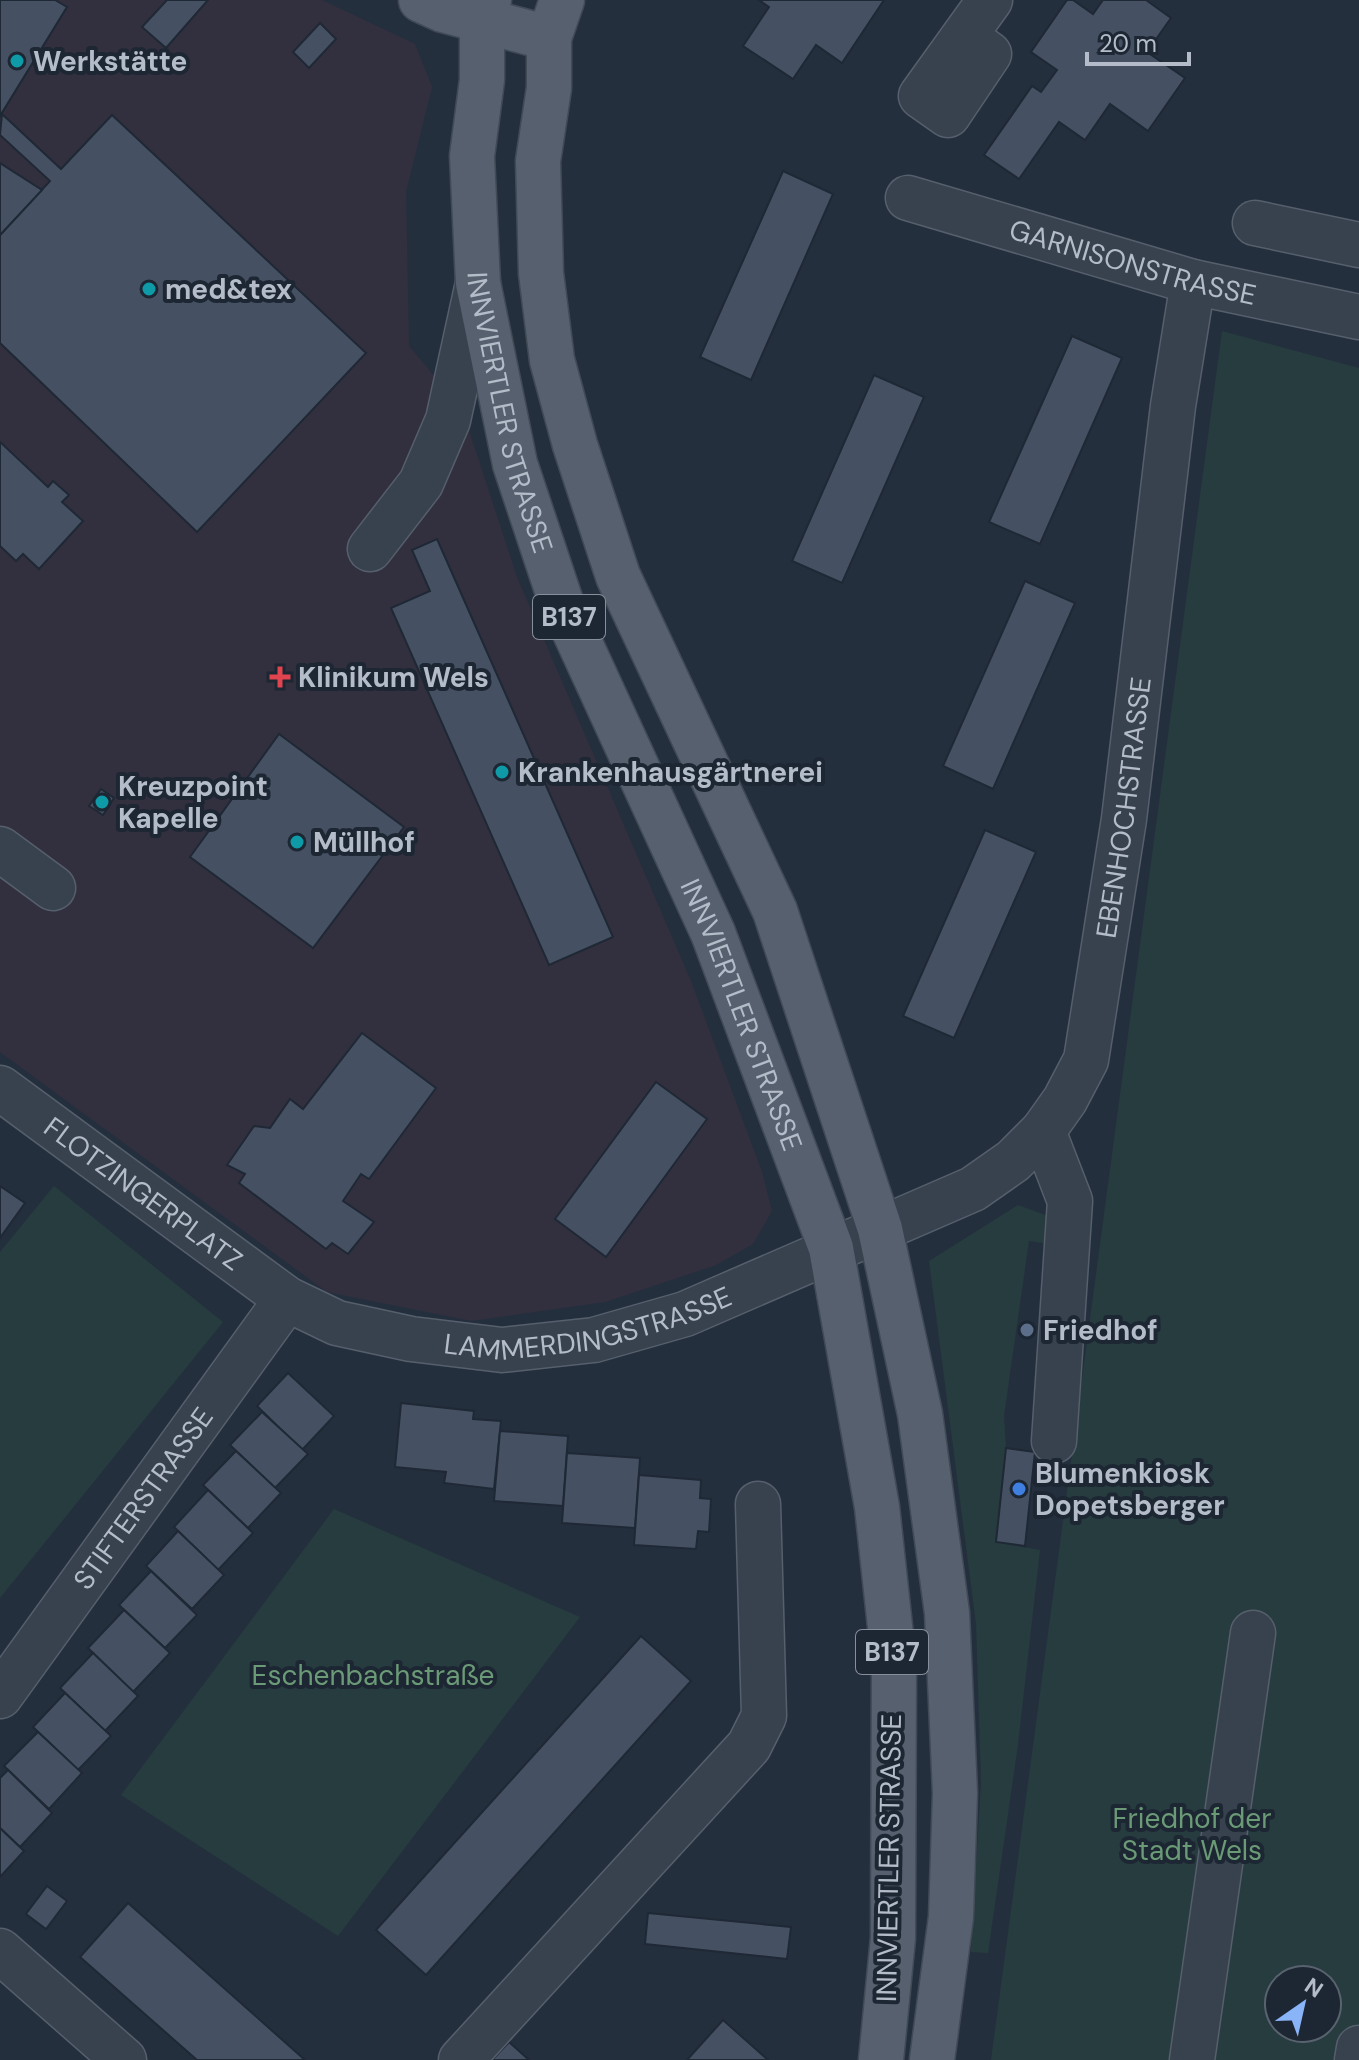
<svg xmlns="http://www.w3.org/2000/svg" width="1359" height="2060" font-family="'DM Sans',sans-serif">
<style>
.medical{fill:#32303f}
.green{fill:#263c3f;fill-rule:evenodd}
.building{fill:#455162;stroke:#1f2835;stroke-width:2}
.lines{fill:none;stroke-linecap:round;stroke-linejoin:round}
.minor-casing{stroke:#565f6c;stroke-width:47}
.major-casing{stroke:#414a57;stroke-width:47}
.minor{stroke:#38414e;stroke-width:44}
.major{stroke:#56606e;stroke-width:44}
.culture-dot{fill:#0f9aa8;stroke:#1d2633;stroke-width:3}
.health-dot{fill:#e0444e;stroke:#1d2633;stroke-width:3}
.service-dot{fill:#5c6f8a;stroke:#1d2633;stroke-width:3}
.shop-dot{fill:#3f7fe0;stroke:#1d2633;stroke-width:3}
.labels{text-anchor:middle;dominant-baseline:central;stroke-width:8;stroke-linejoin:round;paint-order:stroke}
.shield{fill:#1d2633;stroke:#878f9c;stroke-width:2}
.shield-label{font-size:26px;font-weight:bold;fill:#b4bcc9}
.poi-label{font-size:28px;font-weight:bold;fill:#b4bcc9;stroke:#1d2633;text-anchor:start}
.street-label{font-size:28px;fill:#b4bcc9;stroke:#1d2633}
.park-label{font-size:28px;fill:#6b9a76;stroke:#1d2633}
</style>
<rect width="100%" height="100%" fill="#242f3e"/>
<path class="medical" d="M0,0H322L415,44L432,87L406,192L409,346L462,409L517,577L691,981L762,1172L772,1211L753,1244L716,1265L605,1302L472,1321L327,1292L0,1052Z"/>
<g class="green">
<path d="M1222,331L1359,368V2060H991ZM1279,1980H1327V2028H1279Z"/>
<path d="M54,1186L223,1322L0,1598V1252Z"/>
<path d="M1018,1205L1048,1216L1050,1244L1029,1241L1004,1416L1006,1448L996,1542L1040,1550L1018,1745L988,1953L971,1952L981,1782L976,1624L929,1261Z"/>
<path d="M334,1509L580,1617L338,1936L121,1795Z"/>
</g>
<g class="building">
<path d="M0,0H55L67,7L0,116Z"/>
<path d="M167,0H208L166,48L142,27Z"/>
<path d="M759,0H884L842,63L816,45L793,79L743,46L769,7Z"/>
<path d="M1067,0H1073L1093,14L1103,0H1146L1171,18L1147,52L1185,78L1148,131L1110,104L1085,140L1059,122L1019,179L984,155L1032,86L1041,92L1057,70L1031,52Z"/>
<path d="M320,23L336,39L309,68L293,52Z"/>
<path d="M2,114L61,169L112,115L366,353L197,532L0,343V235L50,181L0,135Z"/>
<path d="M0,163L42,190L0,235Z"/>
<path d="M783,171L833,194L751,380L700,357Z"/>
<path d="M1072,336L1122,358L1040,544L989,522Z"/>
<path d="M874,375L924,397L842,583L792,561Z"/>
<path d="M0,442L48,487L53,481L69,495L62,502L83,521L39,569L23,554L16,561L0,546Z"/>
<path d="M437,539L613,937L549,965L391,608L430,591L412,550Z"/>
<path d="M1025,581L1075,603L993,789L943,766Z"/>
<path d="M279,734L404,827L313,948L190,857Z"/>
<path d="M101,789L114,798L103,815L89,806Z"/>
<path d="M985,830L1036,852L954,1038L903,1016Z"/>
<path d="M362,1033L436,1088L369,1179L361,1174L343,1201L374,1222L348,1254L332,1243L326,1249L239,1183L245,1174L227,1165L254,1126L270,1128L290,1099L303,1109Z"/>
<path d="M656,1082L707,1119L606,1257L555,1219Z"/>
<path d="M0,1186L25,1203L0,1238Z"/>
<path d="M288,1373L334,1416L302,1450L257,1406Z"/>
<path d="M401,1403L474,1411L473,1419L501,1421L494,1489L444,1483L446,1472L395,1467Z"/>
<path d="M262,1412L308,1454L275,1488L230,1445Z"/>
<path d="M500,1431L568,1436L563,1506L494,1501Z"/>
<path d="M1006,1448L1035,1452L1025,1546L996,1542Z"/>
<path d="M236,1451L281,1493L248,1528L203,1485Z"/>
<path d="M567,1453L640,1458L635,1528L562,1523Z"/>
<path d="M639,1475L701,1480L700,1498L711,1499L709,1532L698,1531L696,1549L634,1545Z"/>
<path d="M208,1490L253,1533L218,1570L174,1527Z"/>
<path d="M178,1531L224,1575L192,1609L146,1566Z"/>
<path d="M151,1571L197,1615L165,1648L119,1605Z"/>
<path d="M124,1610L170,1653L133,1692L88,1648Z"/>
<path d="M641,1636L691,1681L426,1975L376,1930Z"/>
<path d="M93,1653L138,1696L105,1731L60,1688Z"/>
<path d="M65,1693L111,1736L78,1770L33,1727Z"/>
<path d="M38,1732L82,1773L49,1809L4,1766Z"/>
<path d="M8,1770L52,1813L20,1847L0,1828V1778Z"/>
<path d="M0,1828L24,1851L0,1877Z"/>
<path d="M47,1886L67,1901L46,1929L26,1914Z"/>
<path d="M128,1903L305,2060H197L80,1957Z"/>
<path d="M648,1913L791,1927L787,1959L645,1944Z"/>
<path d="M723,2020L768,2060H687Z"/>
<path d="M509,2042L529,2060H492Z"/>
</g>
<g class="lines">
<defs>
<g id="minor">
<path d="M964,36L989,54L948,115L921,96L990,0"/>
<path id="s1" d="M908,198L1193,282L1359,317"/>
<path d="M1255,223L1359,245"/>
<path d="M370,549L421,483L448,420L478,283"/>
<path d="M0,849L53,888"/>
<path id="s2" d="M0,1088L287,1299L337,1323L411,1339L502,1350L594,1340L685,1314L973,1189L1013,1161L1043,1131L1065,1100L1086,1060L1124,819L1173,406L1193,282"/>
<path d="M1043,1131L1070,1201L1054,1441"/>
<path id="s3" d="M0,1696L287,1299"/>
<path d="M0,1951L124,2060"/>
<path d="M461,2060L749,1746L764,1716L758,1504"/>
<path d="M1192,2060L1253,1633"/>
<path d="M1357,2060L1359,2048"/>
</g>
<g id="major">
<path d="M421,0L443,10L549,38"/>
<path id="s4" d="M489,0L482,21V80L472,156L478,283L515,464L561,602L713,933L831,1248L877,1507L894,1663L893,1938L881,2060"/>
<path d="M562,0L549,38V88L538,161L541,273L552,360L575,445L618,576L775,911L880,1229L920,1414L947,1613L955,1793L951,1917L932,2060"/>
</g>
</defs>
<use href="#minor" class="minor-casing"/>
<use href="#major" class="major-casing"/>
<use href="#minor" class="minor"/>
<use href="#major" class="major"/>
</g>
<g class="culture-dot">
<circle cx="17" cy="61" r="8"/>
<circle cx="149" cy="289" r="8"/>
<circle cx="502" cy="772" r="8"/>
<circle cx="102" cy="802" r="8"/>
<circle cx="297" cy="842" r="8"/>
</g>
<path class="health-dot" d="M276 665h8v8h8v8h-8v8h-8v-8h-8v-8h8z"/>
<circle class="service-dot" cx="1027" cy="1330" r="8"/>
<circle class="shop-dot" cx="1019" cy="1489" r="8"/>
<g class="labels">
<g class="shield">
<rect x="533" y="595" width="72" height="44" rx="6"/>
<rect x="856" y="1630" width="72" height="44" rx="6"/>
</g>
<g class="shield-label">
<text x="569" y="617">B137</text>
<text x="892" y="1652">B137</text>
</g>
<g class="poi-label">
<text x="33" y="61">Werkstätte</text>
<text x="165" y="289">med&amp;tex</text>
<text x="298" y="677">Klinikum Wels</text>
<text x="518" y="772">Krankenhausgärtnerei</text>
<text x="118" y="786">Kreuzpoint<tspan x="118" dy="32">Kapelle</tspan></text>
<text x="313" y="842">Müllhof</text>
<text x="1043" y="1330">Friedhof</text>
<text x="1035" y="1473">Blumenkiosk<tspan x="1035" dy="32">Dopetsberger</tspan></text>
</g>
<g class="street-label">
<text stroke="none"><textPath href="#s1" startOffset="234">GARNISONSTRASSE</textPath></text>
<text stroke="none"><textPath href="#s4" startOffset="418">INNVIERTLER STRASSE</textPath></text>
<text stroke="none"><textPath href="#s2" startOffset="1510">EBENHOCHSTRASSE</textPath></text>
<text stroke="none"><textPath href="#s4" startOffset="1066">INNVIERTLER STRASSE</textPath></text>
<text stroke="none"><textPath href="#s2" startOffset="178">FLOTZINGERPLATZ</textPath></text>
<text stroke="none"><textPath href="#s2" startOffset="668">LAMMERDINGSTRASSE</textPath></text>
<text stroke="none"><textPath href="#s3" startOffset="244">STIFTERSTRASSE</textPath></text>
<text transform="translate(889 1858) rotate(-89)">INNVIERTLER STRASSE</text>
</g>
<g class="park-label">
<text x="373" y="1675">Eschenbachstraße</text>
<text x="1192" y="1818">Friedhof der<tspan x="1192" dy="32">Stadt Wels</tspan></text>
</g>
</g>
<g transform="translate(1303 2004) rotate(34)"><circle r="38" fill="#1d2633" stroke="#59626f" stroke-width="2"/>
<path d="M0-6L14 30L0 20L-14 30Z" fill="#8ab4f8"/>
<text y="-12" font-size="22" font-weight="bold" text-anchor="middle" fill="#b4bcc9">N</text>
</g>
<path d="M1087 52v12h102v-12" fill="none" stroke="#b4bcc9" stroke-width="4"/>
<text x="1099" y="52" font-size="24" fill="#b4bcc9" stroke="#1d2633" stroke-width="6" paint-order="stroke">20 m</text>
</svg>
